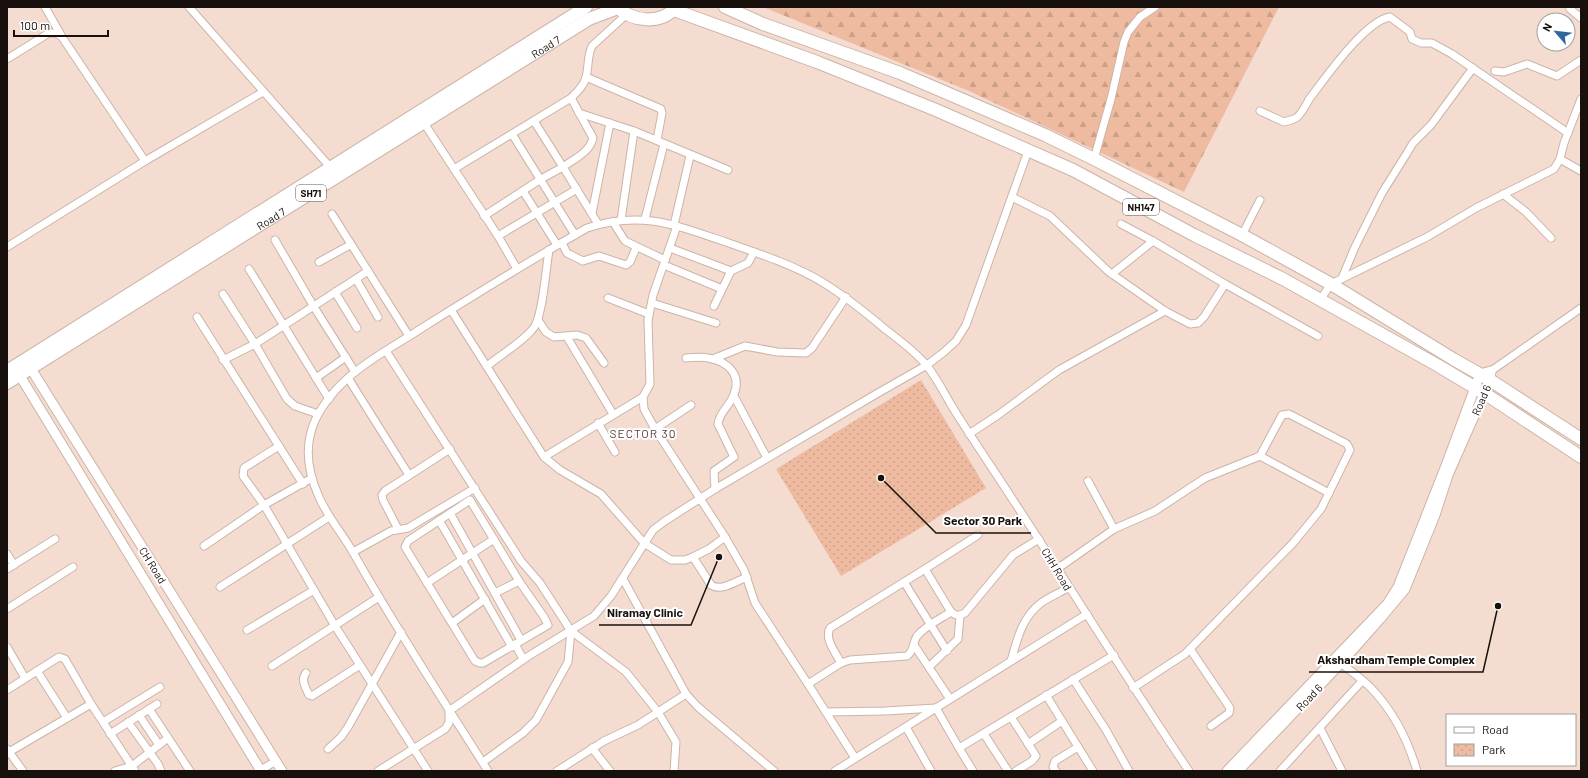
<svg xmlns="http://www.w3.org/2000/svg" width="1588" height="778" font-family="Barlow,sans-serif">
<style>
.forest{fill:url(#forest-firs)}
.park{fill:url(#park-dots)}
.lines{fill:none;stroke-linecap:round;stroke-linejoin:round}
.minor-casing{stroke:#ccb4a8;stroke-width:9}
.tertiary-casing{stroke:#ccb4a8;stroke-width:11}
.primary-casing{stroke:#ccb4a8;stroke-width:14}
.trunk-casing{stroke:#ccb4a8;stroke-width:14}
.minor{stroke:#fff;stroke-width:7}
.tertiary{stroke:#fff;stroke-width:9}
.primary{stroke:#fff;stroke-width:12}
.trunk{stroke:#fff;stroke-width:12}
.labels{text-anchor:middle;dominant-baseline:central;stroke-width:4;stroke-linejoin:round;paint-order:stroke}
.shield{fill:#fff;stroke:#5d5855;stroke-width:1}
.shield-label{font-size:10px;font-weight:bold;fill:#18100c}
.street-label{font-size:11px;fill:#18100c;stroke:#fff}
.neighbourhood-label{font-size:12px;letter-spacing:1px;fill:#58443a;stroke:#fff}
.leader{fill:none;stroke:#18100c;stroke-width:1.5}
.callout-dot{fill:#18100c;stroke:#fff;stroke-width:1.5}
.callout-label{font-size:12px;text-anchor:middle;font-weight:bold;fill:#18100c;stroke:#fff;stroke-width:4;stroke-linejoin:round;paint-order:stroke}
</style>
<defs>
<pattern id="forest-firs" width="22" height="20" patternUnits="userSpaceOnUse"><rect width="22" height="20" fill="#eebba1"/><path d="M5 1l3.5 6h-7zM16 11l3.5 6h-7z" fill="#cba089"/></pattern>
<pattern id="park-dots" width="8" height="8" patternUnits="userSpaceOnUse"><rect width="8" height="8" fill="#eebba1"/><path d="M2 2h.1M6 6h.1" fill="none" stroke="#cba089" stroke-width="1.8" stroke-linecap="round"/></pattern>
</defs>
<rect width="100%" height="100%" fill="#f5dcd0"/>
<path class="forest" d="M763,7H1280L1278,9L1184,192L969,91Z"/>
<path class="park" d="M921,380L986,488L841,576L776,469Z"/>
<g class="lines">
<defs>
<g id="minor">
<path d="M45,7L61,35"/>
<path d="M189,7L331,168"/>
<path d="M1570,9L1581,18"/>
<path d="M7,59L49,33H56L62,37L145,161"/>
<path d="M1495,71L1504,72L1527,64L1557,76L1581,60"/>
<path d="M586,77L661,109L662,113L657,140"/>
<path d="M1260,111L1284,122C1288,121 1292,120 1296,118C1302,114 1306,104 1310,98C1326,77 1365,21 1390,17L1410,32L1412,39L1421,43H1432L1452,54L1568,133"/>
<path d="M579,113L634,131L728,170"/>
<path d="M422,120L498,236L517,269"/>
<path d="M534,121L563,167C574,159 590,152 593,138L571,98"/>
<path d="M512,134L575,235"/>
<path d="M1094,159L1111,99L1124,42L1128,32L1140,17L1155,7"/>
<path d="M1560,159L1581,171"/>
<path d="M454,169L571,98C577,92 584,86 586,77C589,66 587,56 592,46L627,14"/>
<path d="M523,191L557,245"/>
<path d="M1503,194L1526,212L1551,238"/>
<path d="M1012,197L1050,216L1109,272L1165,311L1190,324L1198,323L1204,317L1225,284L1153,241L1121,224"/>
<path d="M592,213L610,123"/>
<path d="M332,214L409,336"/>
<path d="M484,216L541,179L563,167L598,224"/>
<path d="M645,219L664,144"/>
<path d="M621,220L634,131"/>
<path d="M613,222L625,241L665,260"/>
<path d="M674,225L690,156"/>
<path d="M1242,235L1260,200"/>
<path d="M498,236L577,189"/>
<path d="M275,240L314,307L355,372"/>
<path d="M562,243L567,253L583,261L599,256L626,265L630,262L636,248"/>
<path d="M7,247L145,161L263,92"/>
<path d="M670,248L731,271L748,263L754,252"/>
<path d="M319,262L350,245"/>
<path d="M664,265L722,289"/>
<path d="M249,269L329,399"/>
<path d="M1112,274L1153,241"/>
<path d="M1342,278L1355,247L1382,193L1407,153L1413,143L1431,125L1473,68"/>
<path d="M356,279L378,317"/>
<path d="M1225,284L1318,336"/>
<path d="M335,292L357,328"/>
<path d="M223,294L255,344L287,399L295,406L318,414"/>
<path d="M608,298L649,314"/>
<path d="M1320,300L1331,284L1427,237L1476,208L1554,169L1560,159L1564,143L1581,99"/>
<path d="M652,303L716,323"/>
<path d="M714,306L731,271"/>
<path d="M451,310L544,457L560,470L601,494L644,543L671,560H685L693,557L709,549L725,537"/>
<path d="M197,317L303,484"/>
<path d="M538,320L546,332L554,337L577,335L586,338L604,363"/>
<path d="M567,337L613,414"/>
<path d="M386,351L521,561L540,583L571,631L626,672L658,712L676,742L674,771"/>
<path d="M686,358C693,358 700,356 708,358C727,361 742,374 734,394C731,405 719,412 718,424L734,457L714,471L715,489"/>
<path d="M713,359L745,346L777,352L806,353L812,348L846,297"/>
<path d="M223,360L255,344L368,271"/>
<path d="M487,366C499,356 527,339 535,326C543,312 546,268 549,250"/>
<path d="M1491,371L1581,308"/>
<path d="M316,378L346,357"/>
<path d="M348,378L409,475"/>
<path d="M734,396L767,458"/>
<path d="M643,397L644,409L655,429L725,537L744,570L755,603L808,684"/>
<path d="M598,423L615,452"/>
<path d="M655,429L691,405"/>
<path d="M969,434L998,415L1059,370L1165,311"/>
<path d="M279,446L244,468L243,476L264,505L335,626L428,771"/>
<path d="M1260,456L1329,493"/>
<path d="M544,457L643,397L650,384L648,320L653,295L677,226"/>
<path d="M470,500L519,581L544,617L548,625L483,663H480L475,661L405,547L408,541Z"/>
<path d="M450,513L521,640"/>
<path d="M439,520L512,647"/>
<path d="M398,529L383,500L382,495L385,491L450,449"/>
<path d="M1114,529L1155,511L1205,478L1260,456L1282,415L1289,414L1347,444L1350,450L1321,509L1294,542L1185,654L1133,688"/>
<path d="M204,546L264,505L312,478"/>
<path d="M353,552L391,531L408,528L475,488"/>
<path d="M7,554L14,565"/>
<path d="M693,557L711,585C721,592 736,581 747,577"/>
<path d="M7,569L55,539"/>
<path d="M925,569L978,535"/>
<path d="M1057,569L1114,529L1088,481"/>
<path d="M623,579L686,694L698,707L774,771"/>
<path d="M904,582L947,651"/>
<path d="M427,583L494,539"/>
<path d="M220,587L329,517"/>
<path d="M495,593L519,581"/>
<path d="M7,609L73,567"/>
<path d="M452,623L485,599"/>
<path d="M247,630L314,590"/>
<path d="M515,644L523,659"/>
<path d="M914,645L950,699"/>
<path d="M7,647L25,678"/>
<path d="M1190,649L1230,708L1229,713L1211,726"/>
<path d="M1337,660C1348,669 1361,678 1371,688C1393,711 1408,740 1417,771"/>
<path d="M1011,661C1017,640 1022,617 1041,603C1049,597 1059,593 1068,588"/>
<path d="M841,663L850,660L907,656C915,650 912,644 917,636C925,626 940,619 951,612"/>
<path d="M272,666L379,597"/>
<path d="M929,667L958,639L960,616"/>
<path d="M37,671L67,718"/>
<path d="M306,673C300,680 306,688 309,695L312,696L360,665"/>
<path d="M1073,679L1106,730L1129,771"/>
<path d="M7,690L59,657L65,659L91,704L135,771"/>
<path d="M1046,695L1093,771"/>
<path d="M149,709L190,771"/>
<path d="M826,712L885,711L936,708L959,748L1114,655"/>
<path d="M139,715L159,745"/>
<path d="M1011,717L1036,756L1032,761L1016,771"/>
<path d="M103,722L160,687"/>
<path d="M128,722L158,764L161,771"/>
<path d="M906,727L931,771"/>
<path d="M1320,728L1342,771"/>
<path d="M110,734L157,704"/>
<path d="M984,734L1008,771"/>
<path d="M1028,744L1062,721"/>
<path d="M592,748L610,771"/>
<path d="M959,748L973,771"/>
<path d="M7,749L23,771"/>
<path d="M328,749L341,737L348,727L401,632"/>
<path d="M9,752L91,704"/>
<path d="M855,758L808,684L841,663C836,653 824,639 830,628L925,569L951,612C956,616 959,616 965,613L1013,555L1039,539"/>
<path d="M483,762L523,733L536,720L568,662L571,631"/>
<path d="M115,771L132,766L168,738"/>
<path d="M259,771L276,761"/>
<path d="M378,771L445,729L449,723V711L527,657L594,616L611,596L653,530L665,521L715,489L878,393L927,365L944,352L956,341L966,325L1028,151"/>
<path d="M488,771C443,700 395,627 354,554C343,534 328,518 319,497C310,477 305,453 311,432C316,412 333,391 348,378C370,358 398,344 422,328C476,294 531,260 587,228C641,210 675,225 726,242C757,253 794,265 822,282C845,296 865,312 885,329C899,340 916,352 927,366C936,377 943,391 950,403C962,423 975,442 988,462C1056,564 1120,669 1189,771"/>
<path d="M557,771L604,741L638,725L686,694"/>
<path d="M835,771L1087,614"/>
<path d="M1056,771L1053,767L1055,761L1078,747"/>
<path d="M1280,771L1362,681"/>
</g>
<g id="tertiary">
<path d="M28,364L282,771"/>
<path d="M17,371L261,771"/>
<path d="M1227,771L1388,603L1398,587L1447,463L1480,374L1491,371L1490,380L1448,475L1435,515L1405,589L1380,619L1341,663L1238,771"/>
</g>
<g id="primary">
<path d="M7,371L586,7"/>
<path id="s1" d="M7,383L589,19L618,8"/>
</g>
<g id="trunk">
<path d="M617,7C633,22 661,25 676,7"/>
<path d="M725,7L763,24L900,73L1045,135L1094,159L1242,235L1331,284L1453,359L1490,380L1581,439"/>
<path d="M674,10L817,62L936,110L1073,170L1194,235L1283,279L1437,365L1484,393L1581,457"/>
</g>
</defs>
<use href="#minor" class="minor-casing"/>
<use href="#tertiary" class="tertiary-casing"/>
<use href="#primary" class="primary-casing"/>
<use href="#trunk" class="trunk-casing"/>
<use href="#minor" class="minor"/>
<use href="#tertiary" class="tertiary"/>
<use href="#primary" class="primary"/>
<use href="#trunk" class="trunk"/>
</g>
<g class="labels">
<g class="shield">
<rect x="296" y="185" width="30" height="16" rx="3"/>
<rect x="1123" y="199" width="36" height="16" rx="3"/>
</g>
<g class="shield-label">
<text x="311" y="193">SH71</text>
<text x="1141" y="207">NH147</text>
</g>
<g class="street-label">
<text stroke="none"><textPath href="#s1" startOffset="635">Road 7</textPath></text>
<text stroke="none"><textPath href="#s1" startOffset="311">Road 7</textPath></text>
<text transform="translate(1481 400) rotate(-67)">Road 6</text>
<text transform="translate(153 565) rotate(58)">CH Road</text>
<text transform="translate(1057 569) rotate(59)">CHH Road</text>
<text transform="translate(1309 697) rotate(-46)">Road 6</text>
</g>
<g class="neighbourhood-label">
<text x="643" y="433">SECTOR 30</text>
</g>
</g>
<path class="leader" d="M881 478L936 533H1031M719 557L691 625H599M1498 606L1483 672H1309"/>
<g class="callout-dot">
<circle cx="881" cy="478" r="4"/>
<circle cx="719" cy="557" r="4"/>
<circle cx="1498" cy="606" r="4"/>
</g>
<g class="callout-label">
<text x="983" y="525">Sector 30 Park</text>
<text x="645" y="617">Niramay Clinic</text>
<text x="1396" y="664">Akshardham Temple Complex</text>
</g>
<rect width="1588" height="778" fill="none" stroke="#18100c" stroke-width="16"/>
<rect x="1446" y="714" width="130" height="52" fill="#ffffff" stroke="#a39f9e"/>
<rect x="1454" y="727" width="20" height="6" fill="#ffffff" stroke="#a39f9e"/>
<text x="1482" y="734" font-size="12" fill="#18100c">Road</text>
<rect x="1454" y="744" width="20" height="12" fill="url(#park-dots)" stroke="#a39f9e"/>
<text x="1482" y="754" font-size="12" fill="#18100c">Park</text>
<g transform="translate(1556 32) rotate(298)"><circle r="19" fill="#ffffff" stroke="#a39f9e"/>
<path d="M0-3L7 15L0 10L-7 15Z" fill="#2c679e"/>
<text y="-6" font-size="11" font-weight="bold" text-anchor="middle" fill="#18100c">N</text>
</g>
<path d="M14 30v6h94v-6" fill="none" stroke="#18100c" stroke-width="2"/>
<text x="20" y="30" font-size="12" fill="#18100c" stroke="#ffffff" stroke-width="3" paint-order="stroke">100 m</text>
</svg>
